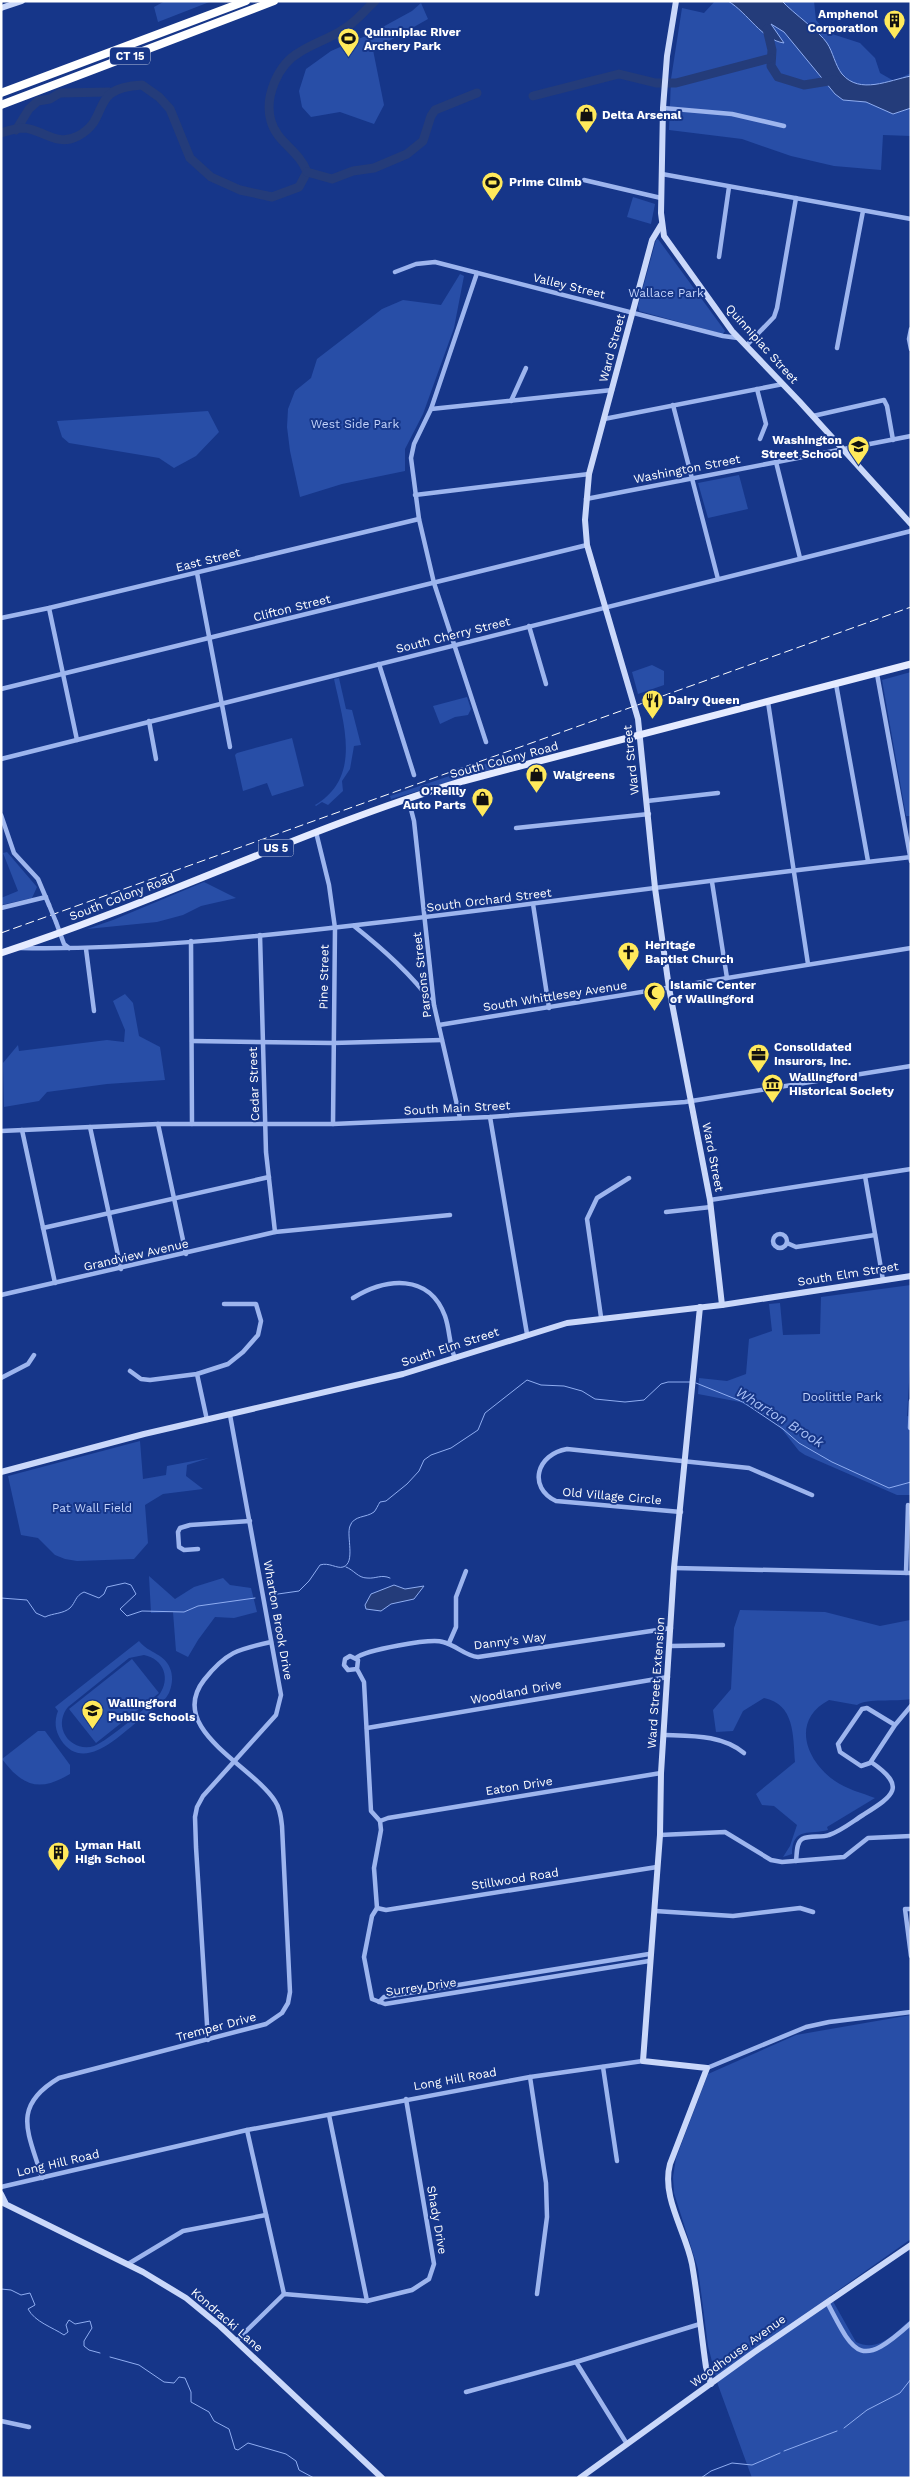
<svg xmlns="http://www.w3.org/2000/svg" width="912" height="2479" font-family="'Work Sans',sans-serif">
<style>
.green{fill:#284ea7;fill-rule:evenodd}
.water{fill:#243c7a;stroke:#8fadf1}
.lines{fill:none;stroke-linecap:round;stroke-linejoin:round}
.stream{stroke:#8fadf1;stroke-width:1}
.river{stroke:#243c7a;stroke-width:9}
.street{stroke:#9db5ee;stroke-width:4.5}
.secondary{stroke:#cad8fa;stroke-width:6}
.primary{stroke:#e5ebff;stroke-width:7}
.highway{stroke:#fff;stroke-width:8}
.rail{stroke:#fff;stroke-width:1;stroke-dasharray:9 4;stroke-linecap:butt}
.street-bridge{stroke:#9db5ee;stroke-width:4.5}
.labels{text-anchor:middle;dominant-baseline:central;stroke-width:4;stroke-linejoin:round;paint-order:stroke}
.shield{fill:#163689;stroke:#b9c3dc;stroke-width:1}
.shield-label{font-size:11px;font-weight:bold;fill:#fff}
.poi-label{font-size:12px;font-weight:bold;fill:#fff;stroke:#163689;text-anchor:start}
.street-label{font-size:12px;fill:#fff;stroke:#163689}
.park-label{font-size:12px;fill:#c3d3fb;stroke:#163689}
.water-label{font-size:14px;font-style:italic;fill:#a9c0f6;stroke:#163689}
</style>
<rect width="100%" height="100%" fill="#163689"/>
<g class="green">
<path d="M165,1H212L158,22L154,7Z"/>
<path d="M715,1H814L816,20L826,32L860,43L875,58L880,73L894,81L911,73V136L883,135L881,170L834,166L791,156L742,139L669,130L671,79L682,8L704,13Z"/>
<path d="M421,3L428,19L373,50L384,105L374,124L340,112L311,117L302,107L299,91L306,69L331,51L370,34L412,11Z"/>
<path d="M633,197L655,204L651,224L627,217Z"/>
<path d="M658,239L725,331L723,334L639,311L638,306L656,240Z"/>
<path d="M460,274L464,276L454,328L423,414L405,449V471L342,484L300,497L290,451L287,427L288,409L295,391L311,378L317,359L382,309L403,300L441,305Z"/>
<path d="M208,411L219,432L196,456L174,468L159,458L69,443L62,437L57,421Z"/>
<path d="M739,475L748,509L708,518L698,483Z"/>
<path d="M652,665L664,671V685L638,694L632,672Z"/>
<path d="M911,672V816H906L882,680Z"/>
<path d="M339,678L346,709L352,710L361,745L354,746L350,769L342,781L343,791L328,805L322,802L316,806L315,805C363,777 343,722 334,679Z"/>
<path d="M467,697L471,709L468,715L455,717L440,724L433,706Z"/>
<path d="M292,738L304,786L272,796L267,783L243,791L235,755L237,753Z"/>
<path d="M515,754L517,762L391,799L390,796Z"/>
<path d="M7,852L37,887L32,898L1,905V898L18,891L3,853Z"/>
<path d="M204,882L236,898L201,906L183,915L157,922L87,929L113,920Z"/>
<path d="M125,994L133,1003L139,1036L160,1047L165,1080L107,1084L47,1092L39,1101L4,1107L3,1063L18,1045L19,1051L107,1040L124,1042L125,1030L113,1001Z"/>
<path d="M911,1285V1349L907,1416L911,1417V1495H897L805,1455L799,1451L777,1423L767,1416L740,1402L698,1394L699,1378L727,1381L746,1374L749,1339L772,1331L769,1304L780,1303L783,1335L820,1334L821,1297Z"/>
<path d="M140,1441L143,1479L166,1475L167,1466L209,1458L187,1465L186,1476L203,1489L163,1494L145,1505L148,1543L134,1559L77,1561L65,1559L55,1555L38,1538L21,1535L8,1476Z"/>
<path d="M149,1576L175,1599L194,1587L223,1578L230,1585L251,1588L257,1612L234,1618L215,1617L198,1640L188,1657L176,1651L173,1612L151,1613Z"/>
<path d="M740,1610L825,1612L880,1626L910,1620L911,1625V1699C895,1702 868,1698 857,1705L829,1700C791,1720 805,1760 835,1781C846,1789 862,1793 875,1798L827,1827L828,1830C811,1835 792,1826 792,1854L783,1857L790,1846L797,1825L774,1806L762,1805L756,1794L795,1762C793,1736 795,1704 764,1698L743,1711L733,1731L716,1732L713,1710L731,1689L734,1628Z"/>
<path d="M139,1641C149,1654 166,1653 171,1671C173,1678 172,1686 169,1693C163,1705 148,1713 138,1721C118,1737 83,1773 61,1740C55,1731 54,1721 58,1711L55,1707ZM144,1655C164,1659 171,1679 159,1695C147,1707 108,1741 94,1746C82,1750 69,1744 64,1733C60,1724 62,1714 68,1707L129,1658Z"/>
<path d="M132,1659L159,1693L96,1743L69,1709Z"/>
<path d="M38,1731H45L70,1765V1774C40,1792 23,1787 2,1759Z"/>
<path d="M911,2015V2239L830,2296L856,2342C879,2353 895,2333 911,2319V2478H752L718,2385L708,2346L698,2269L674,2193L673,2177L676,2158L708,2074L796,2035Z"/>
</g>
<g class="water">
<path d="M728,1H782C793,13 820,32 827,43C833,52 835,65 842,74C860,95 889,80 911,76V108L893,114L866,102L843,100L835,94L784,32L771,24L784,43C762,40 748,13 728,1Z"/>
<path d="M394,1585L405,1589L424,1586L414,1599L391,1604L381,1611L366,1609L365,1605L371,1594Z"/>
</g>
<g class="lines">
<g class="stream">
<path d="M696,1383L743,1402L783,1429L799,1443L832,1462L889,1488L911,1482"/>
<path d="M346,1567C354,1570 358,1578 367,1578C376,1579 381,1574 390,1578"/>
<path d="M271,1595L299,1591L309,1581L320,1565C329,1562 337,1569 343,1567C356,1563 346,1536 350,1526C354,1515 366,1518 374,1512C376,1510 378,1505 380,1502L386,1501L407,1484L419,1471L424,1460L431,1455L451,1448L478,1430L485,1413L527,1380L541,1385L564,1386L582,1391L595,1399L625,1402L644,1400L661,1384L668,1382H690"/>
<path d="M1,1598L27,1600L36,1613L45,1617C53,1613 63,1614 70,1608C76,1602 75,1596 84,1592L99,1598L104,1594L107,1587L125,1583L131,1585L136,1594L120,1609L127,1616L142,1611L184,1612L198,1606L255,1598"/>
<path d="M1,2289L11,2290L21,2295L30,2293L35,2305L28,2309C35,2322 52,2327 64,2335L68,2332L66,2325L69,2320L75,2324L90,2321L92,2328L84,2341V2346L89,2350L100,2353"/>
<path d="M110,2357L139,2365L164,2382L174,2383L179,2377L185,2378L191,2392V2402L209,2412L214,2421L229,2429L235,2449L238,2450L248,2443L286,2454L296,2461L299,2470L314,2478"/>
<path d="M844,2428L867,2410L900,2393L911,2379"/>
<path d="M784,2451L837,2431"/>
<path d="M701,2478L711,2471L732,2463L752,2465L780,2453"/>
</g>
<g class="river">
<path d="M767,29L772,50L771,66L778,77L804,85L835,80"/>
<path d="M533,96L619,74L656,83H676L771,58"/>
<path d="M16,130L29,109L38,101L50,99L60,93L109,92"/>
<path d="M1,133C7,131 18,128 24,128C44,130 57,147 78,136C112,118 87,88 142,85L159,97L170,109L190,158L211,177L240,190L272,197L299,187L307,172C299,150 277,143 271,121C264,97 278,64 300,52C314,43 331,38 344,29C356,22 365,10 375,1"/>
<path d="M307,172L332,179L353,171L374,168L407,154L423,141L431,116L435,110L477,93"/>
</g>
<g class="street">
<path d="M663,108L732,114L784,126"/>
<path d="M662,174L911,219"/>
<path d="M584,180L661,198"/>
<path d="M719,257L729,187"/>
<path d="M395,272L416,264L435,262L723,336L738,338"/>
<path d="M477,273L431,409L414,444L411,458L419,519L434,583L486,742"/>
<path d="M911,329L909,339L911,349"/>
<path d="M746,346L774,317L777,308L796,198"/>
<path d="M837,348L863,211"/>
<path d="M757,389L766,424L760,439"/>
<path d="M511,401L526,368"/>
<path d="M673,405L718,579"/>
<path d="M431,409L612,390"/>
<path d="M813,416L884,400L887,406L893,440"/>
<path d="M604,419L783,384"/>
<path d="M776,462L800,558"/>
<path d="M415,495L589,474"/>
<path d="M586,499L911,436"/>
<path d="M197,573L230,747"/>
<path d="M49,608L77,740"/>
<path d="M1,618L49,608L419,519"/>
<path d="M529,626L546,684"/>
<path d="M379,664L414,775"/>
<path d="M877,674L911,861"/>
<path d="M836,684L868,861"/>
<path d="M1,689L587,545"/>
<path d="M768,702L808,964"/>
<path d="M149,721L156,759"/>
<path d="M1,759L911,531"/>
<path d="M408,798L414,821L434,1005L460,1118"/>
<path d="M647,801L718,793"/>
<path d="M1,815L14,853L38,879L49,905"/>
<path d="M516,828L649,814"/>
<path d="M316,832L329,885L335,928L333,1124"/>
<path d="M712,882L727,978"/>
<path d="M533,904L549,1008"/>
<path d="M1,908L46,897"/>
<path d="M56,922L64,944L69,948"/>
<path d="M354,926C384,950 411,974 434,1005"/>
<path d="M260,935L266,1152L275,1232"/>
<path d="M191,941L192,1124"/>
<path d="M20,948C132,950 245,938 357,925C542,904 726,877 911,857"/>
<path d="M86,949L94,1011"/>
<path d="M439,1025L911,948"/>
<path d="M192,1041L333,1043L442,1040"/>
<path d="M490,1117L527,1334"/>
<path d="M158,1124L186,1254"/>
<path d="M90,1127L121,1269"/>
<path d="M22,1130L55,1283"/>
<path d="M1,1131L158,1124H333L490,1117L685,1102L911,1066"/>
<path d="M865,1176L883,1280"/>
<path d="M710,1200L911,1169"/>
<path d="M666,1212L711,1207"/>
<path d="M43,1228L269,1177"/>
<circle cx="780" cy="1241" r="7"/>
<path d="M787,1243L796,1247L875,1235"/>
<path d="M1,1295L275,1232L450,1215"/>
<path d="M353,1298C386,1278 429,1273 445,1316C450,1330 449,1345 455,1358"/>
<path d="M601,1317L587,1219L597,1198L629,1178"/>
<path d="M130,1371L141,1379L150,1380L197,1374L228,1364L243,1352L258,1335L261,1321L256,1304H224"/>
<path d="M197,1374L207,1420"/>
<path d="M1,1378L28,1364L34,1355"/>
<path d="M910,1428L911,1401"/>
<path d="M681,1512L556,1501C527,1487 537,1454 567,1449L749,1468L812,1495"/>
<path d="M198,1549L184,1550L179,1547L178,1532L180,1528L190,1525L250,1521"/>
<path d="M674,1568L911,1573"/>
<path d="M906,1573L908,1505"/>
<path d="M449,1643L456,1627V1597L466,1571"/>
<path d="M671,1646L723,1645"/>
<path d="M356,1658C365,1650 431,1638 443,1642C456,1645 465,1656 478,1657L671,1628"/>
<path d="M357,1669L348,1670L344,1665L345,1659L350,1656L358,1660L357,1669L364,1682L371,1811L380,1821L381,1830L374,1868L377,1908L372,1916L364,1957L372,1999L385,2004L649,1961"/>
<path d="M895,1725L867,1708L862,1709L838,1744L840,1752L861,1766L870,1763L895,1725L911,1706"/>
<path d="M367,1728L668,1677"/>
<path d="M665,1735C693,1736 722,1735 744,1753"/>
<path d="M380,1821L388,1818L661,1773"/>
<path d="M660,1835L725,1832L771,1860L782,1862L844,1857L868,1838L911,1836"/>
<path d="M796,1861C797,1854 796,1843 802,1839C810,1835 821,1838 829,1835C841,1831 852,1822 863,1815C893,1796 908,1787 871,1762"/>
<path d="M377,1908L386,1910L657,1867"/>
<path d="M911,1909H905L911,1956"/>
<path d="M655,1911L733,1916L800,1908L813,1912"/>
<path d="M379,2002L384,1997L649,1954"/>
<path d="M208,2040L196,1847L195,1817L197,1807L203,1796L276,1715L281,1695L230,1415"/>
<path d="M603,2067L617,2161"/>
<path d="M707,2068L806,2027L829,2022L911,2012"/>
<path d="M530,2077L546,2183L547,2217L537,2294"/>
<path d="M329,2115L367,2301"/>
<path d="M247,2130L284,2294"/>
<path d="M42,2178C29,2133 10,2107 59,2078L266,2024L282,2013L288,2003L290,1992L282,1826C281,1817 280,1808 275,1801C252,1765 166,1729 204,1680C226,1652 238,1649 271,1642"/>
<path d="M1,2187L247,2130L530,2077L643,2061"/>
<path d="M128,2264L183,2231L266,2215"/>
<path d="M827,2302C855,2356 860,2369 911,2323"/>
<path d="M236,2341L284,2294L367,2301L412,2290L429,2279L434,2264L406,2099"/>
<path d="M576,2362L627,2444"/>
<path d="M466,2392L576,2362L700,2324"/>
<path d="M1,2421L29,2427"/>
</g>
<g class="secondary">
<path d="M676,1L667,56L663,108L661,213L664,236L732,331L799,401L911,524"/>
<path d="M1,8L22,1"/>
<path d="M661,225L652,240L589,474L585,520L587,545L638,719L655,888L669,988L710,1200L722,1305"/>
<path d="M700,1307L674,1568L661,1773L660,1835L643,2061L707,2068L670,2164C661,2197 686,2232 692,2264C698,2298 701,2333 706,2367L711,2384"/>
<path d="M1,1472L144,1434L403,1374L567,1323L722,1305L911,1276"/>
<path d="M1,2194L5,2202"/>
<path d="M1,2202L143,2272L186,2298L220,2326L382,2478"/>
<path d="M580,2478L753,2353L911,2245"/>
</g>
<path class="primary" d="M1,953C158,902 306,828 463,781L911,664"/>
<g class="highway">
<path d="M1,93L246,1"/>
<path d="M1,105L274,1"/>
</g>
<path class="rail" d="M1,933L911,607"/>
<path class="street-bridge" d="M49,905L56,922"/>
</g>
<defs>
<symbol id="building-pin" viewBox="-11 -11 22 30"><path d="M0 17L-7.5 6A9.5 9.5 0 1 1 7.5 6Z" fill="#ffe95b" stroke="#163689"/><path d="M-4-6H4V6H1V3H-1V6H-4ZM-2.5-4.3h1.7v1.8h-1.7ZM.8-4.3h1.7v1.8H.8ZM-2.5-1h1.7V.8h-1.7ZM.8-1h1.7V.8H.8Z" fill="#111"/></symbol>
<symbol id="stadium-pin" viewBox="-11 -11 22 30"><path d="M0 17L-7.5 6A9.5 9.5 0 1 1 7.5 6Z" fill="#ffe95b" stroke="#163689"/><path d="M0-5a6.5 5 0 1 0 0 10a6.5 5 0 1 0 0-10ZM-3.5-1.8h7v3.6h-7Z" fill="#111"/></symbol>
<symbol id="shop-pin" viewBox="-11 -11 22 30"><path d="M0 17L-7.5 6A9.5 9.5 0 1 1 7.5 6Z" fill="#ffe95b" stroke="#163689"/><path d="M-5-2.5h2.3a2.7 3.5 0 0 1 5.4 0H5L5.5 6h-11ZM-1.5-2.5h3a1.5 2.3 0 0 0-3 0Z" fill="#111"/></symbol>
<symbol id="school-pin" viewBox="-11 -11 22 30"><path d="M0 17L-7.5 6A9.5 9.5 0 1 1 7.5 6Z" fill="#ffe95b" stroke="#163689"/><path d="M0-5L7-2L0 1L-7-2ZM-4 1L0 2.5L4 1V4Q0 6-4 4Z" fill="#111"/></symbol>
<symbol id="restaurant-pin" viewBox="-11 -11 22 30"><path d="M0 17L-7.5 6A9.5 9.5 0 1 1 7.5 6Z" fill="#ffe95b" stroke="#163689"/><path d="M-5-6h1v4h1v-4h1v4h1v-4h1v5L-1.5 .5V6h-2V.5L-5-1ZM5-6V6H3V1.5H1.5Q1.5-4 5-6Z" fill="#111"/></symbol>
<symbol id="church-pin" viewBox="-11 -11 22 30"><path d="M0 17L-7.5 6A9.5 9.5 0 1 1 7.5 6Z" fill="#ffe95b" stroke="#163689"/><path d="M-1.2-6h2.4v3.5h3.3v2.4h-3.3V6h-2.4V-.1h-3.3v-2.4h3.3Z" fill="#111"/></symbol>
<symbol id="mosque-pin" viewBox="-11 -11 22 30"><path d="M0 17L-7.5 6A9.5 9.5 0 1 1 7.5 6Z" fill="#ffe95b" stroke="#163689"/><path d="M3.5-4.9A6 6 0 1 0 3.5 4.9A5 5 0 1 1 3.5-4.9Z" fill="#111"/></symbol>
<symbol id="office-pin" viewBox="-11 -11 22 30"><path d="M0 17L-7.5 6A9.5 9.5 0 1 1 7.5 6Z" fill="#ffe95b" stroke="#163689"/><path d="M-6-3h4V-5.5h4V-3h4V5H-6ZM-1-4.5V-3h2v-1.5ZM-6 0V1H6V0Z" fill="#111"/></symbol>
<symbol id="museum-pin" viewBox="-11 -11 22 30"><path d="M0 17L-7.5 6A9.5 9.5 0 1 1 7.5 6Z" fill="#ffe95b" stroke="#163689"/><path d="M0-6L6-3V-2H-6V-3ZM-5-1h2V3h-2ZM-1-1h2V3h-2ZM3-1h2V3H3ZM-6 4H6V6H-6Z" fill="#111"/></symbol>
</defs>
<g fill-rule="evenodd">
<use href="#building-pin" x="882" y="8" width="25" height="34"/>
<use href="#stadium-pin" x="336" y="26" width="25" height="34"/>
<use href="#shop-pin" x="574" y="102" width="25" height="34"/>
<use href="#stadium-pin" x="480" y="170" width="25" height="34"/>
<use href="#school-pin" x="846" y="434" width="25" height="34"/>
<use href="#restaurant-pin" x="640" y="688" width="25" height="34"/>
<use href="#shop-pin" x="524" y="762" width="25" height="34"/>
<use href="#shop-pin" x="470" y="786" width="25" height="34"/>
<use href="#church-pin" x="616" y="940" width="25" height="34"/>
<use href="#mosque-pin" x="642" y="980" width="25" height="34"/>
<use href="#office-pin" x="746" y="1042" width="25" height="34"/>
<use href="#museum-pin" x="760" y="1072" width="25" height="34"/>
<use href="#school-pin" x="80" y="1698" width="25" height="34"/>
<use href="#building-pin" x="46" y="1840" width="25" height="34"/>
</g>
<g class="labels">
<g class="shield">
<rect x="110" y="47.5" width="40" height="17" rx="4"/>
<rect x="258.5" y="839.5" width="35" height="17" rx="4"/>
</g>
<g class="shield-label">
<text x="130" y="56">CT 15</text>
<text x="276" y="848">US 5</text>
</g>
<g class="poi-label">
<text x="878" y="14" text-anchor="end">Amphenol<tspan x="878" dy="14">Corporation</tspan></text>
<text x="364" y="32">Quinnipiac River<tspan x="364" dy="14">Archery Park</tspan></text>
<text x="602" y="115">Delta Arsenal</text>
<text x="509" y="182">Prime Climb</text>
<text x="842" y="440" text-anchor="end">Washington<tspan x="842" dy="14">Street School</tspan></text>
<text x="668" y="700">Dairy Queen</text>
<text x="553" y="775">Walgreens</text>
<text x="466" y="791" text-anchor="end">O'Reilly<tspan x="466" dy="14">Auto Parts</tspan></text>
<text x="645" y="945">Heritage<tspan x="645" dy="14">Baptist Church</tspan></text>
<text x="670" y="985">Islamic Center<tspan x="670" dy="14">of Wallingford</tspan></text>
<text x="774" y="1047">Consolidated<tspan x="774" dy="14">Insurors, Inc.</tspan></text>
<text x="789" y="1077">Wallingford<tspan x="789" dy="14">Historical Society</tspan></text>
<text x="108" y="1703">Wallingford<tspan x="108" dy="14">Public Schools</tspan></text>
<text x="75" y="1845">Lyman Hall<tspan x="75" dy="14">High School</tspan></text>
</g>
<g class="street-label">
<text transform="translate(569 286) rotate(14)">Valley Street</text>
<text transform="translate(762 344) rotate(48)">Quinnipiac Street</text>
<text transform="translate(612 348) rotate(-75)">Ward Street</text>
<text transform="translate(687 469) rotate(-11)">Washington Street</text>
<text transform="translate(208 560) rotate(-14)">East Street</text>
<text transform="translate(292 608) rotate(-14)">Clifton Street</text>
<text transform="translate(453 635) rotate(-14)">South Cherry Street</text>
<text transform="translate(504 760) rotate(-15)">South Colony Road</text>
<text transform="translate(631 760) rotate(-96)">Ward Street</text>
<text transform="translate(122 897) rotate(-21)">South Colony Road</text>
<text transform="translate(489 900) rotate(-7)">South Orchard Street</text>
<text transform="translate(422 975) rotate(-97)">Parsons Street</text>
<text transform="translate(324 977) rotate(-89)">Pine Street</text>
<text transform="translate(555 996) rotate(-9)">South Whittlesey Avenue</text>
<text transform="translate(254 1084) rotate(-92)">Cedar Street</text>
<text transform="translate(457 1108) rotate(-3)">South Main Street</text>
<text transform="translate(713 1157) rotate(79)">Ward Street</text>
<text transform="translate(136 1255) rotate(-13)">Grandview Avenue</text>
<text transform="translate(848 1274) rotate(-9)">South Elm Street</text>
<text transform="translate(450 1347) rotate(-18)">South Elm Street</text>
<text transform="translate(612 1496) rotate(5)">Old Village Circle</text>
<text transform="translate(278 1620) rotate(80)">Wharton Brook Drive</text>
<text transform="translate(510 1641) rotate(-7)">Danny's Way</text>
<text transform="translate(656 1683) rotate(-86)">Ward Street Extension</text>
<text transform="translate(516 1692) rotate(-10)">Woodland Drive</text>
<text transform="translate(519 1786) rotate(-9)">Eaton Drive</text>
<text transform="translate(515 1879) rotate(-9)">Stillwood Road</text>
<text transform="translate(421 1987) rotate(-8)">Surrey Drive</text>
<text transform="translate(216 2027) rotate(-15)">Tremper Drive</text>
<text transform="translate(455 2079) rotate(-10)">Long Hill Road</text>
<text transform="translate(58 2163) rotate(-13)">Long Hill Road</text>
<text transform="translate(437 2220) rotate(80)">Shady Drive</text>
<text transform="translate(227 2320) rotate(41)">Kondracki Lane</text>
<text transform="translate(738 2351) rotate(-36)">Woodhouse Avenue</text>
</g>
<g class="park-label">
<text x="666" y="293">Wallace Park</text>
<text x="355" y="424">West Side Park</text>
<text x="842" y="1397">Doolittle Park</text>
<text x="92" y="1508">Pat Wall Field</text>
</g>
<g class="water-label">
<text transform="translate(780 1417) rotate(32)">Wharton Brook</text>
</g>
</g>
<rect width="912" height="2479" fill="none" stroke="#ffffff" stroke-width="5"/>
</svg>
